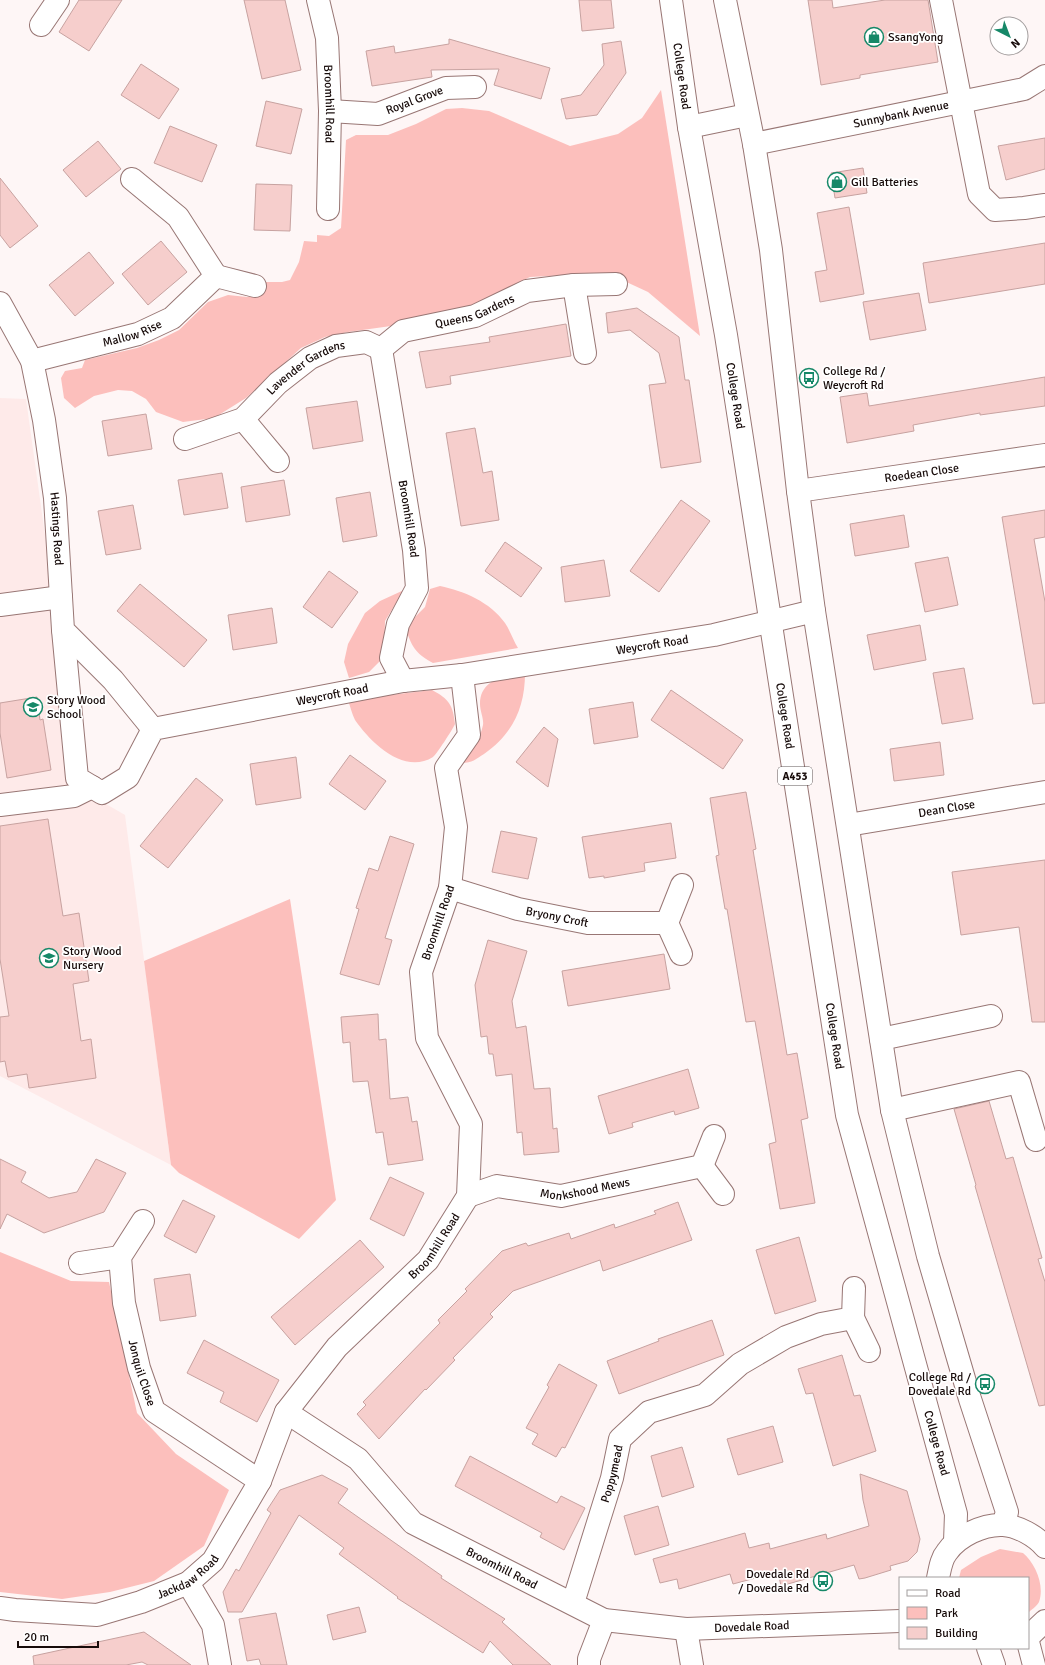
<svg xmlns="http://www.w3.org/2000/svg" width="1045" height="1665" font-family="Signika,sans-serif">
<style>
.built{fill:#feeae9}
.green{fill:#fcbfbc}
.building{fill:#f6cecc;stroke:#c7a2a0}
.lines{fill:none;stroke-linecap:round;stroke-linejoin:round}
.minor-casing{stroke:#987674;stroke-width:24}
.major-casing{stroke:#987674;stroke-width:24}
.minor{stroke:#fff;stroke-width:22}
.major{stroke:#fff;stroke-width:22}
.labels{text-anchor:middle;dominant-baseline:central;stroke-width:3.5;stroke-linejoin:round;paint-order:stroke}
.shield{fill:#fff;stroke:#5d5454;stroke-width:1}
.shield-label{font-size:11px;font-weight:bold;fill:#170b0a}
.poi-label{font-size:12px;fill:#170b0a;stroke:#fff;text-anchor:start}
.street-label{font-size:12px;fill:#170b0a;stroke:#fff}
</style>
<rect width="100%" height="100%" fill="#fef6f6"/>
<path class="built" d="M0,398L26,399L58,628L73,785L125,815L171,1165L0,1076Z"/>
<g class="green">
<path d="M661,90L700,336L648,292L607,273L530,277L473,305L391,326L348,332L325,337L301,348L246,398L214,418L183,422L156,412L146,399L132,391L118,390L94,396L75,408L64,398L61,378L65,371L82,368L85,360L137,348L159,340L179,330L208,302L228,295L247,297L257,295L262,282H282L290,280L299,262L304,241L317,242V235L329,236L341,228L346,140L356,135H388L416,124L446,109L462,108L489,111L570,146L618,134L642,118Z"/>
<path d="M440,586C464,591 490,602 505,623C510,630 513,640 518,648L433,663C418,655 412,648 407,632L413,619L425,607L430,589Z"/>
<path d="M404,590L385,621L384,657L369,672L349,678L344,662L348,644L365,613L380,601Z"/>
<path d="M525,673C525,707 513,734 484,754C476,759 472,763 462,763C470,751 480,740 483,725C484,719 480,711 480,704C480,679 505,676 525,673Z"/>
<path d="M432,690C449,699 453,705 455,724C453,729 436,755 433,757C404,775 371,743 355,720C352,714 350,706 348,700Z"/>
<path d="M290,899L336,1200L299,1239L179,1173L171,1165L144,961Z"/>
<path d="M0,1252L71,1281L109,1282L137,1413L176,1454L229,1490L204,1546L154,1581L110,1592L62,1599L0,1592Z"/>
<path d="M1000,1549L1023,1553C1035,1563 1045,1585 1039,1602C1037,1606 1031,1610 1028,1613V1578H959L961,1570L981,1557Z"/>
</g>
<g class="building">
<path d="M79,0H122L89,51L59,32Z"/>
<path d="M244,0H285L301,70L262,79Z"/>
<path d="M579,0H611L614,28L582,31Z"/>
<path d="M808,0H832L833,8L885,0H928L938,62L860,75V78L821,85Z"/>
<path d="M449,39L550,68L541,99L494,85L499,69L431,70L432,77L372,86L366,51L394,46L395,53L449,44Z"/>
<path d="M621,41L626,73L597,115L566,119L561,99L581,95L604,65L602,44Z"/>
<path d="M141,64L179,89L159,119L121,95Z"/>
<path d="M266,101L302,109L291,154L256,146Z"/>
<path d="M170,126L217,145L202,182L154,163Z"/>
<path d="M1045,138V169L1006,180L998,146Z"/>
<path d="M98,141L121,169L86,197L63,170Z"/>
<path d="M863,168L867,193L835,198L831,173Z"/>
<path d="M0,178L38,226L10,248L0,235Z"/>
<path d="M256,184L292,185L290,231L254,230Z"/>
<path d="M849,207L864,294L820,302L815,272L827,270L817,213Z"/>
<path d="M161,241L187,272L148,305L122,274Z"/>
<path d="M1045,243V284L929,303L923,263Z"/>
<path d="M89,252L114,283L75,316L49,285Z"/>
<path d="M919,293L926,330L870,340L863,302Z"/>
<path d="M637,308L679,337L685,380H689L701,462L661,468L649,385L666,383L659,353L630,330L608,333L606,313Z"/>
<path d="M566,324L571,356L450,376L451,384L426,388L419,352L490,342L489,337Z"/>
<path d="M1045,377V406L980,415V413L913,425L914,431L847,443L840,397L867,393L869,406Z"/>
<path d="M357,401L363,441L313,449L306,408Z"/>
<path d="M146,414L152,449L108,456L102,421Z"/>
<path d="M475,428L483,473L492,471L499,520L461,526L446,433Z"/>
<path d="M222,473L228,508L184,515L178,480Z"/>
<path d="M284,480L290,515L246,522L241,487Z"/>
<path d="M370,492L377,536L343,542L336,498Z"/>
<path d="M681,500L710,521L659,592L630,571Z"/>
<path d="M133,505L141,549L106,555L98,511Z"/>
<path d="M1045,510V537L1034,539L1045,602V703L1033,704L1002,517Z"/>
<path d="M904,515L909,547L855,556L850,524Z"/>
<path d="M505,542L542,568L521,597L485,571Z"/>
<path d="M948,557L958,605L925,612L915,563Z"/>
<path d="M604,560L610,596L565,602L561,567Z"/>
<path d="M329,571L358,592L332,628L303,607Z"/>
<path d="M140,584L207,640L184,667L117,611Z"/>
<path d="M272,608L277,643L233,650L228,615Z"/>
<path d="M920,625L926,660L874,670L867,635Z"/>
<path d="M964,668L973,719L942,724L933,673Z"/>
<path d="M671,690L743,740L723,769L651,720Z"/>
<path d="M37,697L40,720L43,719L51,770L7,778L0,733V703Z"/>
<path d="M633,702L638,737L594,744L589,709Z"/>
<path d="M544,727L558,739L548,787L516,762Z"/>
<path d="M940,742L944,775L894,781L890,749Z"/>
<path d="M350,755L386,781L365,810L329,784Z"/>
<path d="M296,757L301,798L256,805L250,764Z"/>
<path d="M196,778L223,800L168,868L140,846Z"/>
<path d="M746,792L756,849L753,850L787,1055L797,1053L808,1118L801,1120L815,1203L780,1209L769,1144L776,1142L755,1021L746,1022L727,909H725L716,856L719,855L710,798Z"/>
<path d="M48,819L63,916L79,913L89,981L73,984L81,1041L91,1039L96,1078L29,1088L27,1074L8,1077L5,1061L0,1062V1017L9,1016L0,959V826Z"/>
<path d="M671,823L676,858L644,863L645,871L604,878V876L589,878L582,837Z"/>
<path d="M501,831L537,838L528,879L492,872Z"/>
<path d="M390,836L414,844L385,938L392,940L379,985L340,974L359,909L356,908L369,868L378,871Z"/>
<path d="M1045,860V1022H1032L1019,927L961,935L952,872Z"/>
<path d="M488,940L527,951L512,1001L516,1028L526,1026L534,1089L550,1088L553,1129L557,1128L559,1152L524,1155L522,1132L517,1133L512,1074L496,1076L493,1054H489L487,1036L481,1037L475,985Z"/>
<path d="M664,954L670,989L568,1006L562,971Z"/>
<path d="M378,1014L379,1040L386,1039L390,1099L408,1097L412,1122L417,1121L423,1160L388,1165L383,1132L376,1133L368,1081L353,1082L350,1042L343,1043L341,1017Z"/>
<path d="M688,1069L699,1108L675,1115L674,1111L632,1123L633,1127L609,1134L598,1096Z"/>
<path d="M989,1101L1006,1159L1013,1157L1042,1258L1038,1259L1045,1282V1405L1039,1406L975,1186L976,1185L954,1109Z"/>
<path d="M0,1159L26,1172L21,1182L49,1198L77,1192L96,1159L126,1173L104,1212L44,1233L7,1214L0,1229Z"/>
<path d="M390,1177L424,1193L404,1236L370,1219Z"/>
<path d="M183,1200L215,1216L196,1253L164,1236Z"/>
<path d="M678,1202L692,1240L603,1271L600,1260L513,1291L490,1314L493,1317L453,1358L455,1360L426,1390L425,1389L379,1439L357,1414L366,1405L363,1402L440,1323L438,1320L467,1291L465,1289L502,1251L526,1243L528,1246L569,1233L571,1239L614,1224L615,1228L656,1214L654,1211Z"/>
<path d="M799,1237L816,1301L775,1314L756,1250Z"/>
<path d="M360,1240L384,1267L295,1345L271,1317Z"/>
<path d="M190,1274L196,1316L160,1321L154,1279Z"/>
<path d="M712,1320L724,1355L619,1394L607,1361L659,1341L658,1339Z"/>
<path d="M204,1340L279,1380L257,1422L220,1402L224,1392L187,1373Z"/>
<path d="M842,1355L854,1396L860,1395L876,1451L833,1466L813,1393L806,1394L798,1369Z"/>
<path d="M559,1364L597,1385L565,1448L562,1447L556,1457L532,1444L538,1434L526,1428L549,1387L547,1385Z"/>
<path d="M773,1426L783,1462L738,1475L727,1439Z"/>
<path d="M682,1447L694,1487L662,1497L651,1456Z"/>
<path d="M470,1456L557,1503L561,1496L585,1508L564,1550L540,1537L542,1533L455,1486Z"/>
<path d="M860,1474L907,1491L920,1539L917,1552L908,1561L890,1566L891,1570L865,1578L859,1579L854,1565L781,1586L778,1572L733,1584L730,1574L679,1589L677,1579L660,1583L653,1559L745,1533L749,1548L769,1543L770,1549L826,1534L827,1539L869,1526L863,1500Z"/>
<path d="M322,1475L348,1489L338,1503L442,1576L441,1578L505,1619L502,1622L551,1665H513L490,1641L483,1653L397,1598L398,1597L339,1554L344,1548L299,1515L242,1612H228L223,1592L236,1569L239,1571L271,1513L267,1510L280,1490Z"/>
<path d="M658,1506L669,1545L635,1555L624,1516Z"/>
<path d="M359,1607L366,1632L333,1640L327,1615Z"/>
<path d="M276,1613L287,1665H261L259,1659L247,1661L239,1619Z"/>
<path d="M144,1632L191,1665H148L142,1662L126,1665H34L33,1656Z"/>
</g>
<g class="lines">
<defs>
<g id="minor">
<path id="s1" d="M318,0L327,38L330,111L328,209"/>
<path d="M941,0L979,194L995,210L1024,208L1045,205"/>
<path d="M41,25L58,0"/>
<path id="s2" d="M330,111L378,114L446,88L475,87"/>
<path d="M689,127L747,115"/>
<path id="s3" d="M754,144L1024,89L1045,76"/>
<path d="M216,276L255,286"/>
<path d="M574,285L585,353"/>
<path id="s4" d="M0,303L32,361L44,420L55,498L63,630L113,680L153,729"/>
<path id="s5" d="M381,349L414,550L417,588L398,624L391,658L403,681"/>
<path id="s6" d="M381,349L403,331L475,316L527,291L574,285L616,284"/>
<path id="s7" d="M32,361L138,334L172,318L216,276L178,217L132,179"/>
<path d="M243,419L278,461"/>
<path id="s8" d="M185,439L243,419L278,383L310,358L336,346L366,342L381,349"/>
<path id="s9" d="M798,491L1045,455"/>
<path d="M0,605L61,597"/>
<path id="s10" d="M63,630L77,778L102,793L128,777L153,729L403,681L462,675L714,635L814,611"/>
<path d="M0,805L74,796L92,787"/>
<path id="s11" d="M848,825L1045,792"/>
<path id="s12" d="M450,888L518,909L588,923H667L682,885"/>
<path d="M667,923L681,954"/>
<path d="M881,1039L991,1016"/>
<path d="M892,1110L1019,1082L1036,1140"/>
<path d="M702,1166L723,1194"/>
<path id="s13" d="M468,1196L497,1186L561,1196L702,1166L714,1136"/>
<path id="s14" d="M143,1221L120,1257L124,1303L139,1368L154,1411L260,1481"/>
<path d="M80,1263L120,1257"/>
<path d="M853,1318L869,1351"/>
<path id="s15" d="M286,1412L358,1459L413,1523L604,1620L686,1629L900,1621"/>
<path d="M188,1583L213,1625L220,1665"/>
<path id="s16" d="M573,1603L612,1478L620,1439L649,1412L705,1395L740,1364L786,1337L821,1324L853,1318L854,1288"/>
<path id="s17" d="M0,1608L15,1610L97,1615L141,1602L188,1583L213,1561L260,1481L286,1412L337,1347L428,1260L468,1196L471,1124L427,1038L421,972L450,888L456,827L446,768L469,735L462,675"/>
<path d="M686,1629L692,1665"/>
<path d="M589,1665V1659L604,1620"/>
</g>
<g id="major">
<path id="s18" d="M671,0L689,127L726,335L847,1115L956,1514L955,1542"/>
<path d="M725,0L754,144L771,250L798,491L814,611L892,1110L928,1256L970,1399L1007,1512L1003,1525"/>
<path d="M938,1578C940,1569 941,1559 947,1552C958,1536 983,1524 1003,1525C1018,1526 1036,1536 1045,1547"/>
<path d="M1028,1637L1045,1621"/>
<path d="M1028,1642L1034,1665"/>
<path d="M988,1648L994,1665"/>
</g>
</defs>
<use href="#minor" class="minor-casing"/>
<use href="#major" class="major-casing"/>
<use href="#minor" class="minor"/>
<use href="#major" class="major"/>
</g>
<defs>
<symbol id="shop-ring" viewBox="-11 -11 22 22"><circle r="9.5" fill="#fff" stroke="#168868" stroke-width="1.5"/><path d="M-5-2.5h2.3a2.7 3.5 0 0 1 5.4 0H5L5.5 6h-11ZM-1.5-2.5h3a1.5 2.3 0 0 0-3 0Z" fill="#168868"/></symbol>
<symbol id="bus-ring" viewBox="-11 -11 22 22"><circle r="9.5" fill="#fff" stroke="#168868" stroke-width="1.5"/><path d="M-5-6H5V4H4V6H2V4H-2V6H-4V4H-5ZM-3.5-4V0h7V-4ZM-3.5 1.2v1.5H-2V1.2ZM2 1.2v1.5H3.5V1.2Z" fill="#168868"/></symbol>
<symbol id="school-ring" viewBox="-11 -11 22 22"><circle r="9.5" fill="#fff" stroke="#168868" stroke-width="1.5"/><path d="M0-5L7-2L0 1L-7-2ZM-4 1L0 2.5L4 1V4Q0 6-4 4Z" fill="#168868"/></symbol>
</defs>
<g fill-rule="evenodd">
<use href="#shop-ring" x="863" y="26" width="22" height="22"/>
<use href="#shop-ring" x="826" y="171" width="22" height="22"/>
<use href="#bus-ring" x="798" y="367" width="22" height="22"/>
<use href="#school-ring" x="22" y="696" width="22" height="22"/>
<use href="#school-ring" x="38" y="947" width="22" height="22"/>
<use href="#bus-ring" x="974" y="1373" width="22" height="22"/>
<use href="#bus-ring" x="812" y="1570" width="22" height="22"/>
</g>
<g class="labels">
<rect class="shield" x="778" y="767" width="34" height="18" rx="3"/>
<g class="shield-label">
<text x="795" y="776">A453</text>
</g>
<g class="poi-label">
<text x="888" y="37">SsangYong</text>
<text x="851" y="182">Gill Batteries</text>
<text x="823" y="371">College Rd /<tspan x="823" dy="14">Weycroft Rd</tspan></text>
<text x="47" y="700">Story Wood<tspan x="47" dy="14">School</tspan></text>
<text x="63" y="951">Story Wood<tspan x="63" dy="14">Nursery</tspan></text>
<text x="971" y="1377" text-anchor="end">College Rd /<tspan x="971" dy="14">Dovedale Rd</tspan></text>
<text x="809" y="1574" text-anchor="end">Dovedale Rd<tspan x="809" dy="14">/ Dovedale Rd</tspan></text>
</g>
<g class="street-label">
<text stroke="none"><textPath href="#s18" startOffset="77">College Road</textPath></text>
<text stroke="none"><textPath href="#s2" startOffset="87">Royal Grove</textPath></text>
<text stroke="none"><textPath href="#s1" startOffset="105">Broomhill Road</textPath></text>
<text stroke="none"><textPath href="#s3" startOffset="150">Sunnybank Avenue</textPath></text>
<text stroke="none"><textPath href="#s6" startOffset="103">Queens Gardens</textPath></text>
<text stroke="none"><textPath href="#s7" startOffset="104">Mallow Rise</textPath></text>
<text stroke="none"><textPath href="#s8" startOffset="144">Lavender Gardens</textPath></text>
<text stroke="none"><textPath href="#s18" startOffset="401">College Road</textPath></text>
<text stroke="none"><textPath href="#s9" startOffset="125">Roedean Close</textPath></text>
<text stroke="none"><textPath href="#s5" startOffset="172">Broomhill Road</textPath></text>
<text stroke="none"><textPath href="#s4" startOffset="236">Hastings Road</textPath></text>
<text stroke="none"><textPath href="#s10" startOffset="769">Weycroft Road</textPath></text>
<text stroke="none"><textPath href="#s10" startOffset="445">Weycroft Road</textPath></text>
<text stroke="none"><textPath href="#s18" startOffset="725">College Road</textPath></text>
<text stroke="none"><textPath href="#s11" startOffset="100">Dean Close</textPath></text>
<text stroke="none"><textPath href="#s12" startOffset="111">Bryony Croft</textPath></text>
<text stroke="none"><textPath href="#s17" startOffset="965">Broomhill Road</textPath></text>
<text stroke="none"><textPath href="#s18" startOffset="1049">College Road</textPath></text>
<text stroke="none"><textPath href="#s13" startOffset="120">Monkshood Mews</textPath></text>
<text stroke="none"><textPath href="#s17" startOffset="617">Broomhill Road</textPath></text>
<text stroke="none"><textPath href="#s14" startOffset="161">Jonquil Close</textPath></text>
<text stroke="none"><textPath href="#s18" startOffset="1469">College Road</textPath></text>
<text stroke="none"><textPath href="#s16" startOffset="135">Poppymead</textPath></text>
<text stroke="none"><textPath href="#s15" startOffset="270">Broomhill Road</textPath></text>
<text stroke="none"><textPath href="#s17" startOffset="197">Jackdaw Road</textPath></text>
<text stroke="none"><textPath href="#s15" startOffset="533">Dovedale Road</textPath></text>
</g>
</g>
<rect x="899" y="1577" width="130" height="72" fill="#ffffff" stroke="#a29d9d"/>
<rect x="907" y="1590" width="20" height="6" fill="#ffffff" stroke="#a29d9d"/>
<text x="935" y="1597" font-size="12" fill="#170b0a">Road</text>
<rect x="907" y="1607" width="20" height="12" fill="#fcbfbc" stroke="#a29d9d"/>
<text x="935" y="1617" font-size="12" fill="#170b0a">Park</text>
<rect x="907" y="1627" width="20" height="12" fill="#f6cecc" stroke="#a29d9d"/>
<text x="935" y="1637" font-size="12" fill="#170b0a">Building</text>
<g transform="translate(1009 36) rotate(138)"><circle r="19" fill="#ffffff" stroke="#a29d9d"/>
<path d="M0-3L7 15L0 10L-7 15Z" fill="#168868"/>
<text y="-6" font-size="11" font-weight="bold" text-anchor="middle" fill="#170b0a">N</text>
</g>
<path d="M18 1641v6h80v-6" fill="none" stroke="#170b0a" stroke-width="2"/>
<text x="24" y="1641" font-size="12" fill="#170b0a" stroke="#ffffff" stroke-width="3" paint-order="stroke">20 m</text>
</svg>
